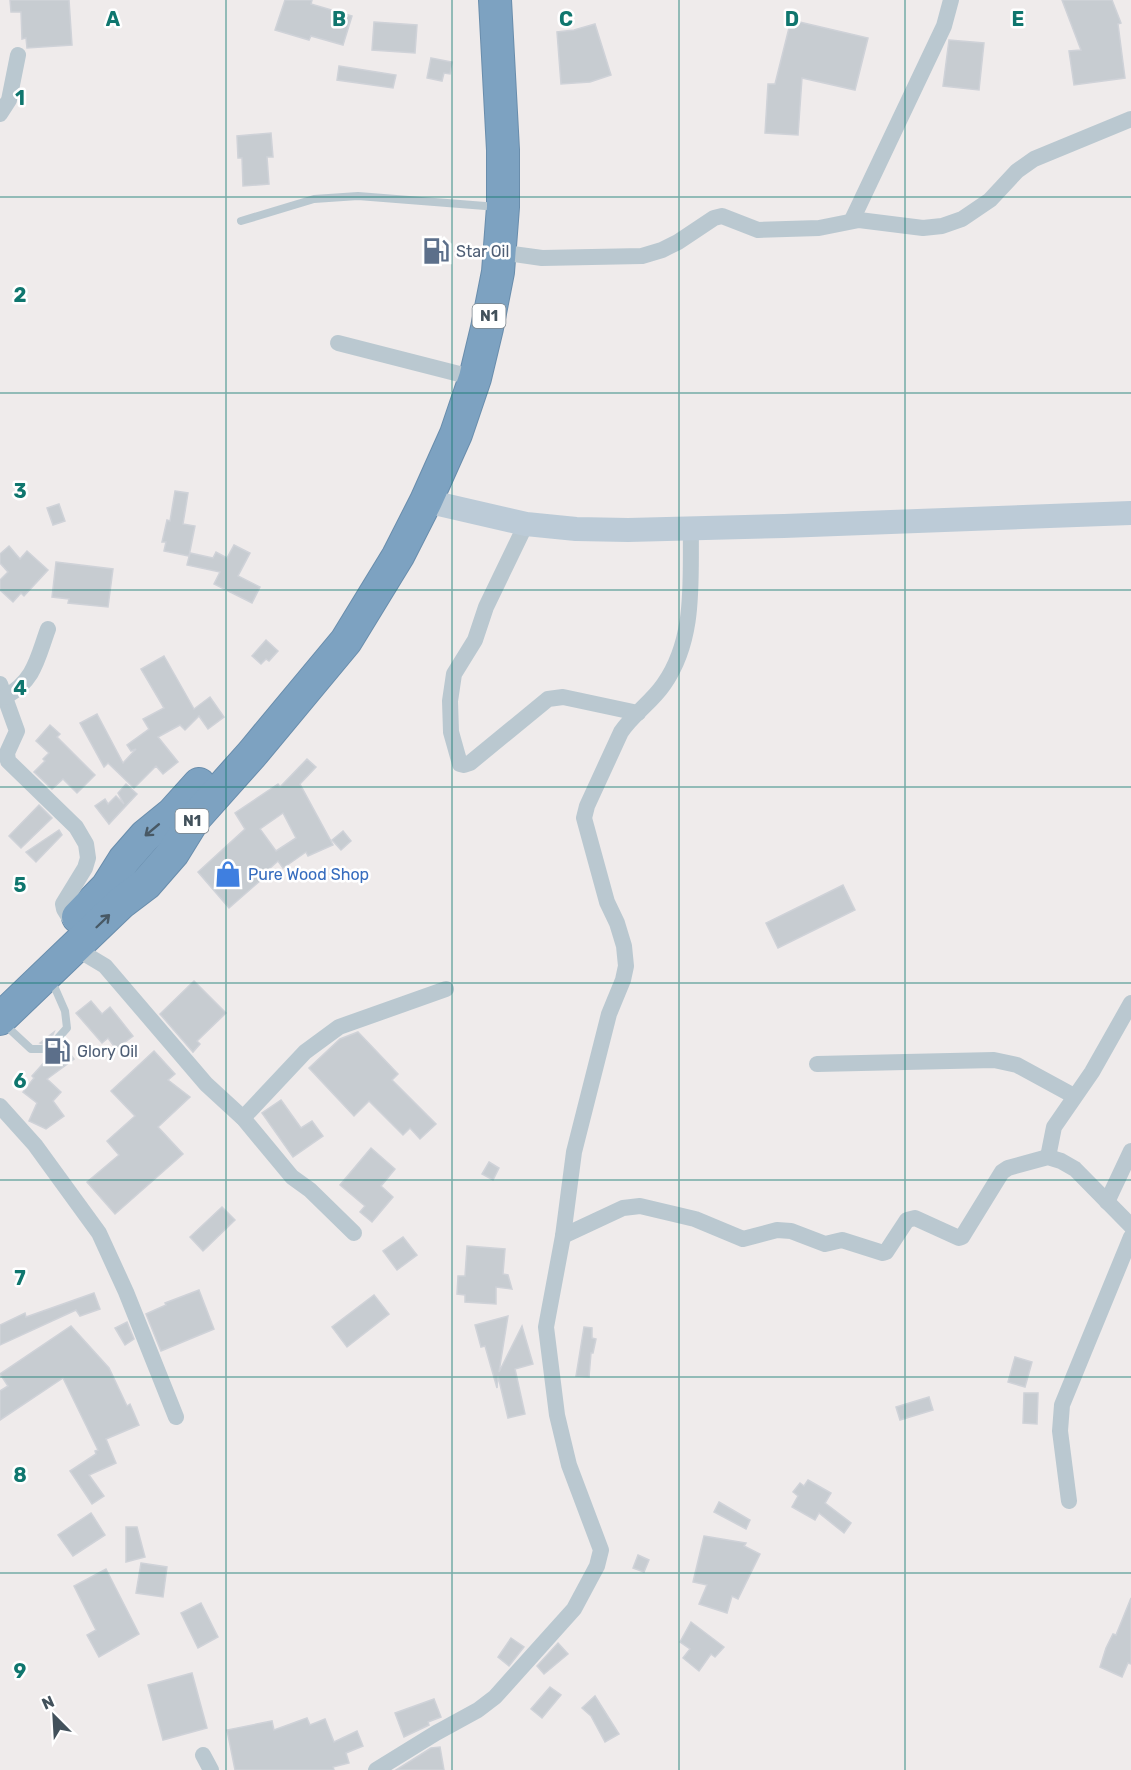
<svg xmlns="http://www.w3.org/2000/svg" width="1131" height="1770" font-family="Rubik,sans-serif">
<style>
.building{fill:#c7ccd1;stroke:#cfd2d8;stroke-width:1.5;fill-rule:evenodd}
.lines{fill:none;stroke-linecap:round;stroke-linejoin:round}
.highway-casing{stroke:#698dac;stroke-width:34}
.lane{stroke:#bac8d0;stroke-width:8}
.street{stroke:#bac8d0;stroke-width:16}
.secondary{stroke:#bccbd7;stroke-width:24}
.highway{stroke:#7da2c1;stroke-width:32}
.oneway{stroke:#485965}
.grid{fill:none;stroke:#0f766e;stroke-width:1.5;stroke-opacity:0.55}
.labels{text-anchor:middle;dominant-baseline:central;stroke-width:5;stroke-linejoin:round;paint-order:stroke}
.shield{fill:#fff;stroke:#7b858c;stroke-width:1.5}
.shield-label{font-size:15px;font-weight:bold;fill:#42515b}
.service-label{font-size:16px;fill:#4e5e75;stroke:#fff;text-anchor:start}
.shop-label{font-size:16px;fill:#366cbe;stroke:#fff;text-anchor:start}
.grid-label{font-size:20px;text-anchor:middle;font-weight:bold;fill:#0f766e;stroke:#fff;stroke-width:5;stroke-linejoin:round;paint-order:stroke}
</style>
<rect width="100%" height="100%" fill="#efebeb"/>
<g class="building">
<path d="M10,0H69L72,45L27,48L26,38L22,39L21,12H11Z"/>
<path d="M285,0H312L311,4L352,16L343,45L311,36L309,40L275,30Z"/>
<path d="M1062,0H1112L1121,23L1118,24L1125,78L1074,85L1069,51L1081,50Z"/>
<path d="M791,20L868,38L855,90L802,78L798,135L765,133L768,84H775Z"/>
<path d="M374,22L417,25L415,53L372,50Z"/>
<path d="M595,24L611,75L590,82L561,84L557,32L574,30Z"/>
<path d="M949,40L984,43L979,90L943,86Z"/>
<path d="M431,58L452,62L450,74L444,73L442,81L427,78Z"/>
<path d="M339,66L396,75L393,88L337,80Z"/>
<path d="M271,133L273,157H267L269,184L243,186L242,158H238L237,136Z"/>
<path d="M175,491L188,493L183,524L195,526L189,556L164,551L166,542H162L167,520L170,521Z"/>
<path d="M59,504L65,521L53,525L47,508Z"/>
<path d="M234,545L250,553L238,576L260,587L252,603L214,584L220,572L187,565L190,553L213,558L216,552L227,558Z"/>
<path d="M9,546L20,559L27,551L48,570L24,596L21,593L13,602L0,590V580L8,572L0,563V554Z"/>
<path d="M56,562L113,569L108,607L68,603L69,599L52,597Z"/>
<path d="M266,640L278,651L269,661L266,659L261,664L252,656Z"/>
<path d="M164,656L194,709L210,697L224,717L208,729L199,716L185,730L180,725L158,737L178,762L163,774L156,766L134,788L108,763L104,767L80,723L97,714L123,763L136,749L131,751L127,745L149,729L143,719L164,708L141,669Z"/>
<path d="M50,725L60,734L57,737L95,775L77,793L63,779L52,789L34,772L45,761L43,759L49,753L36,741Z"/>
<path d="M307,759L316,767L300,784L333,845L308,856L306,852L283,868L278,861L259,878L261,880L229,908L198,872L245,829L235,813L278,784L280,787ZM283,813L296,838L276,851L260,829Z"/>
<path d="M126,784L137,794L109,824L95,806L105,799L108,804L116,796L124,804L118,793Z"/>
<path d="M39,805L52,818L21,848L9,836Z"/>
<path d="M59,830L62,835L36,862L26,852Z"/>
<path d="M343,831L351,841L341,850L332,840Z"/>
<path d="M843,885L855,910L778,948L766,923Z"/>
<path d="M194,981L226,1013L197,1041L200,1044L193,1052L160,1014Z"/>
<path d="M91,1001L102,1014L110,1007L133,1036L116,1049L108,1038L102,1043L76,1013Z"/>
<path d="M54,1032L52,1037L53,1042L57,1044L62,1043L74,1059L47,1079L61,1092L53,1101L64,1116L46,1129L29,1121L37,1103L23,1092L34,1078L32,1076L49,1057L46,1054L48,1046L40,1043Z"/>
<path d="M358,1032L398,1074L392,1080L436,1124L420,1139L410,1128L403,1135L369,1101L354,1116L309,1068L340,1039Z"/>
<path d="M154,1051L175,1074L168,1080L190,1097L158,1127L183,1154L115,1214L87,1182L119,1155L107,1141L135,1116L111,1091Z"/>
<path d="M281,1100L301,1128L312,1121L323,1136L293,1157L262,1113Z"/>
<path d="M371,1148L395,1169L381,1186L393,1197L372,1222L360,1212L365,1206L340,1185Z"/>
<path d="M489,1162L499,1168L493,1180L482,1174Z"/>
<path d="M222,1207L235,1220L203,1251L190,1237Z"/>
<path d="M403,1237L417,1255L397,1270L383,1251Z"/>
<path d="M467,1246L505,1249L503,1274L508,1275L512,1289L496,1287V1304L465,1302V1295L457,1294L458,1276H465Z"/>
<path d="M199,1290L214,1329L161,1351L146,1314L166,1305L165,1303Z"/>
<path d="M94,1293L100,1309L80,1316L76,1310L0,1345V1325L25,1313L26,1317Z"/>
<path d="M374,1295L389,1314L347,1347L332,1327Z"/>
<path d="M508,1316L499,1372L522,1326L533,1364L515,1369L525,1414L508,1418L498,1376L497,1388L485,1346L481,1347L475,1325Z"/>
<path d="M127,1322L134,1339L125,1345L115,1328Z"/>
<path d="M71,1326L109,1368L127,1406L130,1404L139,1425L106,1439L116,1463L89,1475L104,1496L92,1504L70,1471L96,1454L95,1451L98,1450L63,1378L0,1420V1391L8,1386L0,1374Z"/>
<path d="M584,1327L592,1328V1338L596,1339L593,1353H591L589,1377L576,1376Z"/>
<path d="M1015,1357L1032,1362L1025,1387L1008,1382Z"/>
<path d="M1024,1393H1038L1037,1424L1023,1423Z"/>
<path d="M929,1397L933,1410L900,1420L896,1407Z"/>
<path d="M808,1480L831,1493L825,1503L851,1523L844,1533L819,1513L815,1520L792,1507L798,1496L793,1492L800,1483L804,1486Z"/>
<path d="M719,1502L750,1520L746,1529L714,1512Z"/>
<path d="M91,1513L105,1535L73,1556L58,1535Z"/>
<path d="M126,1527H137L145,1557L126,1562Z"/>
<path d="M704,1536L746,1543L744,1546L760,1554L738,1599L732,1596L727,1613L699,1604L707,1585L693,1582Z"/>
<path d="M638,1555L649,1560L644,1572L633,1568Z"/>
<path d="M141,1563L167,1567L163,1597L136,1593Z"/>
<path d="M106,1569L139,1634L99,1657L87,1635L96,1630L74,1586Z"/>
<path d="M1131,1598V1664L1128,1663L1122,1677L1100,1667L1106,1648L1113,1634L1116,1635Z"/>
<path d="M201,1603L218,1637L198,1648L181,1613Z"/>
<path d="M691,1622L724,1647L715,1657L711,1654L699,1671L683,1658L690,1649L680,1642Z"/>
<path d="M511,1638L524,1647L509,1666L498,1657Z"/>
<path d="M558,1643L568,1654L544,1674L537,1666Z"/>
<path d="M192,1673L207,1728L163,1740L148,1685Z"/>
<path d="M550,1687L561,1695L542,1718L531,1709Z"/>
<path d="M595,1696L619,1734L605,1742L591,1716L582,1708Z"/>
<path d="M434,1699L441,1717L428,1722L429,1725L404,1737L395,1713Z"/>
<path d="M307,1718L310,1725L325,1719L334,1742L357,1731L363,1746L346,1753L349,1763L333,1767L334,1770H235L227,1730L272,1721L274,1730Z"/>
<path d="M440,1747L444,1770H396L431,1748Z"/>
</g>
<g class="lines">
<defs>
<g id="highway">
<path d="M78,917L107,887L124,860L145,836L172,814L199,784"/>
<path d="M0,1019L121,903L146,884L173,853L194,819L252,754L346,641L398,556L426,501L456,434L475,378L487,328L498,272L503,207V150L495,0"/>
</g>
</defs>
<use href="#highway" class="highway-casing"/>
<g class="lane">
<path d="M241,221L314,199L358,196L498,207"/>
<path d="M51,979L65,1011L67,1028L58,1038"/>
<path d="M3,1023L31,1049H42"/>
</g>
<g class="street">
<path d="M0,114L9,100L18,55"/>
<path d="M852,220L944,26L951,0"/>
<path d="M499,252L542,258L642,256L662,250L678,242L714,218L722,216L758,230L819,228L859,220L923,228L942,226L962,219L990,200L1017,171L1034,159L1131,119"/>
<path d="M338,343L475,378"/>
<path d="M526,524L486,607L475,640L454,674L450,701L451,732L460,764L464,765L470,763L548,699L563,697L638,713"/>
<path d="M0,684L17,731L7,753L8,761L76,827L86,844L88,858L85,868L63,904L64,909L72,922"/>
<path d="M5,697C35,680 37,659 48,629"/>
<path d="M75,948L105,966L206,1084L243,1118L292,1177L310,1190L354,1233"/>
<path d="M817,1064L994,1060L1017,1065L1074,1096"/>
<path d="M0,1106L35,1145L99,1233L126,1292L176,1417"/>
<path d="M243,1118L305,1052L339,1027L446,989"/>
<path d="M1048,1157L1054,1127L1092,1072L1131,1003"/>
<path d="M1107,1202L1131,1151"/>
<path d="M563,1236L623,1208L640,1206L695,1219L743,1239L777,1230L791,1231L825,1244L842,1240L883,1253L886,1252L907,1220L915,1218L959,1238L962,1237L1002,1172L1008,1168L1048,1157L1061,1161L1075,1169L1131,1226"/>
<path d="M1069,1501L1060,1431L1062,1405L1131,1237"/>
<path d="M203,1755L211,1770"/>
<path d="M376,1770L436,1733L478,1710L495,1697L574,1609L597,1566L601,1550L569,1465L557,1415L546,1327L563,1236L574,1152L609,1014L623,980L626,966L624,946L617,923L607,902L584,818L587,806L621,732C633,714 652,702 664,684C696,638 690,581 691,528"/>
</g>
<path class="secondary" d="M426,501L526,524L576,529L628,530L784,526L1131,513"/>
<use href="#highway" class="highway"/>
</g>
<defs><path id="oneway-shaft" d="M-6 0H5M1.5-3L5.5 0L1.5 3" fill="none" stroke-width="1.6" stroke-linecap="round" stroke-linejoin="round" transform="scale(1.5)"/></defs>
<g class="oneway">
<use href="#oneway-shaft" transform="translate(152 830) rotate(140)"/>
<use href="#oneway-shaft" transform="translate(103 921) rotate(-44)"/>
</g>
<path class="grid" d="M226,0V1770M452,0V1770M679,0V1770M905,0V1770M0,197H1131M0,393H1131M0,590H1131M0,787H1131M0,983H1131M0,1180H1131M0,1377H1131M0,1573H1131"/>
<defs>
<symbol id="fuel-bare" viewBox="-9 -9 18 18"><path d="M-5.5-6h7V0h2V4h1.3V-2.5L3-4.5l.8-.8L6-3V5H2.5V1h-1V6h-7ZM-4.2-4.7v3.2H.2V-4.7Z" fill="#5c6f8a" stroke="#fff" stroke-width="2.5" paint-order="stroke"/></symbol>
<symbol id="shop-bare" viewBox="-9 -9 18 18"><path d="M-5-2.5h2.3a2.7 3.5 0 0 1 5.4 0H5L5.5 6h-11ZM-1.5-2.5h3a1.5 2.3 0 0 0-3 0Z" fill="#3f7fe0" stroke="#fff" stroke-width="2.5" paint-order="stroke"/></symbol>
</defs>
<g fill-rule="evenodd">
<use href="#fuel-bare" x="417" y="232" width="38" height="38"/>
<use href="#shop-bare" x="209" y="855" width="38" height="38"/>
<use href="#fuel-bare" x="38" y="1032" width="38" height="38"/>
</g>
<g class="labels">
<g class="shield">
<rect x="472.5" y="304" width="33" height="24" rx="4.5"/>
<rect x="175.5" y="809" width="33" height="24" rx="4.5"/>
</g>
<g class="shield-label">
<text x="489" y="316">N1</text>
<text x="192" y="821">N1</text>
</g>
<g class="service-label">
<text x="456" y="251">Star Oil</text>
<text x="77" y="1051">Glory Oil</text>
</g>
<g class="shop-label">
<text x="248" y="874">Pure Wood Shop</text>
</g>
</g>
<g class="grid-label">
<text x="113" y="26">A</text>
<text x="339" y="26">B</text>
<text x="566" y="26">C</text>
<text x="792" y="26">D</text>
<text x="1018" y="26">E</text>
<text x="20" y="105">1</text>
<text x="20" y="302">2</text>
<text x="20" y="498">3</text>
<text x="20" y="695">4</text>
<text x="20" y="892">5</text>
<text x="20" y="1088">6</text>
<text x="20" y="1285">7</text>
<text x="20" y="1482">8</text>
<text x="20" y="1678">9</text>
</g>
<g transform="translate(54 1716) rotate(336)" stroke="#ffffff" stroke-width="4.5" paint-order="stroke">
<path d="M0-4.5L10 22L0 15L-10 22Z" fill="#42515b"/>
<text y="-9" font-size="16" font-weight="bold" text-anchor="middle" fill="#42515b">N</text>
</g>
</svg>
